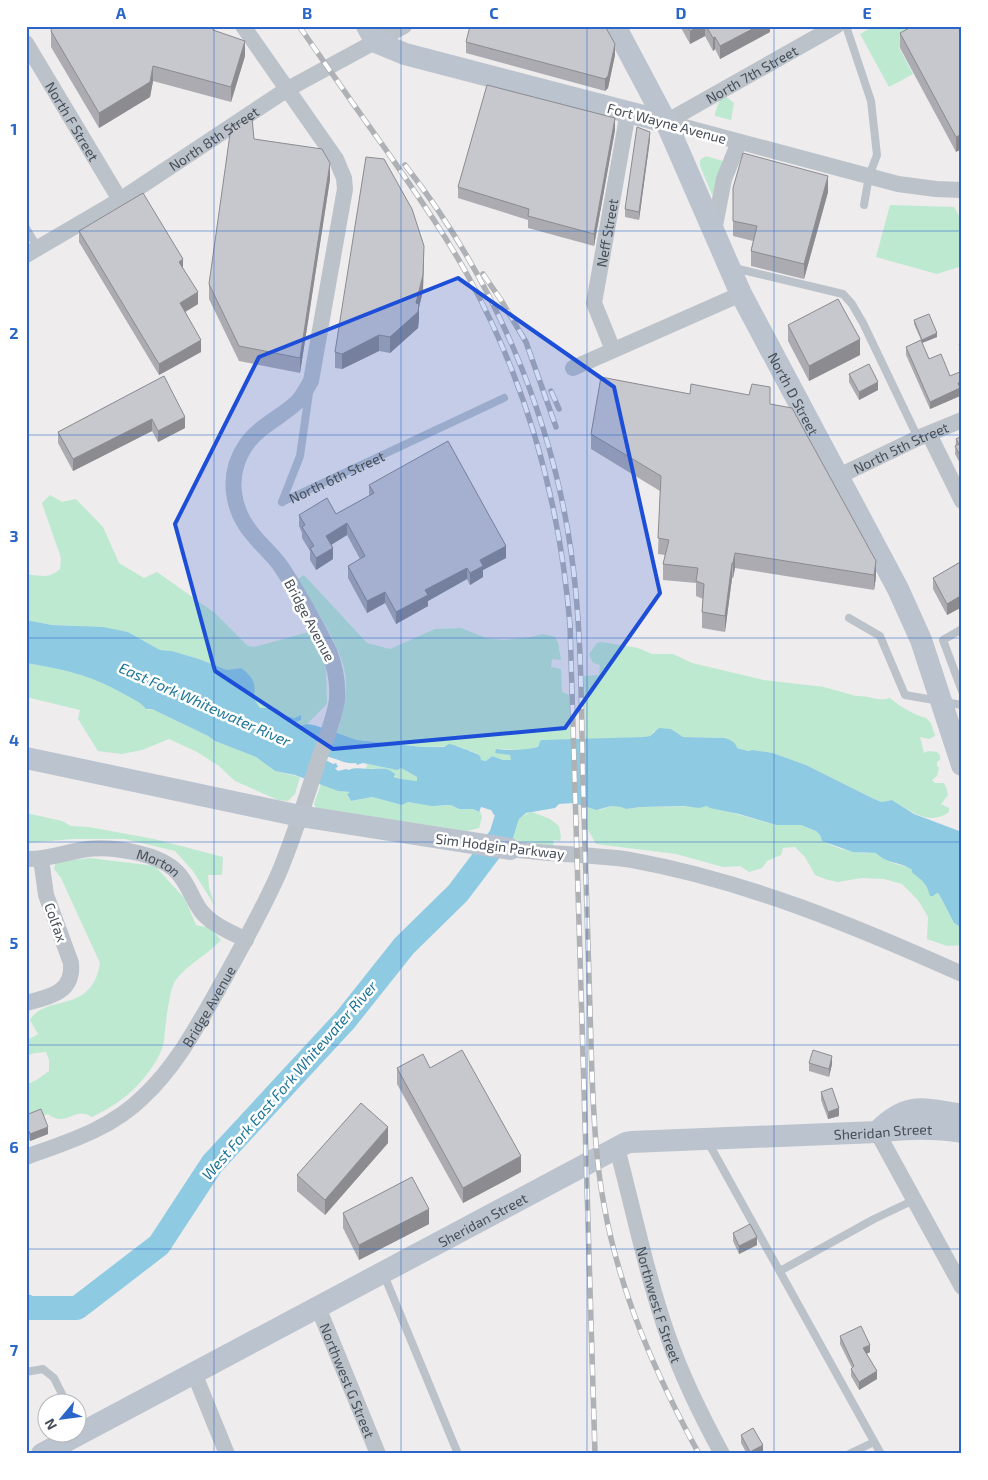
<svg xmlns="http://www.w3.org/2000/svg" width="988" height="1480" font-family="'Exo 2',sans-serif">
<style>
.green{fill:#bde9d1}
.water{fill:#8ecbe2;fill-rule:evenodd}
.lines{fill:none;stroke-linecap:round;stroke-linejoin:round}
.river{stroke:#8ecbe2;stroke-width:24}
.lane{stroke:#bbc2ca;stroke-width:8}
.street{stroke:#bbc2ca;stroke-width:16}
.secondary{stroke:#bbc3ce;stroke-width:22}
.rail-casing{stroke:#aeb1b5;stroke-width:5.5}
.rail{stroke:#fff;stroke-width:4;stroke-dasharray:11;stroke-linecap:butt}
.wall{fill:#ababb1}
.shaded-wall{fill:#8b8b90}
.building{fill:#c7c7ce;stroke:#8b8b90}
.marked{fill:#1d4ed8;fill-opacity:0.2;stroke:#1d4ed8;stroke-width:4;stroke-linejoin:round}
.grid{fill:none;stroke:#2a66c9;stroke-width:1;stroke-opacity:0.55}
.labels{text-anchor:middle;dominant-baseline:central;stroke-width:5;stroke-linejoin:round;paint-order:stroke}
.street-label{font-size:14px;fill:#464e57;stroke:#fff}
.water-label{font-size:15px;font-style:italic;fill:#1a7496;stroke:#fff}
.neatline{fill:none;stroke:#2a66c9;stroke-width:2}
.grid-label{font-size:16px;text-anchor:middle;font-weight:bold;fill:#2a66c9}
</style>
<rect width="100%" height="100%" fill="#eeecec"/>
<g class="green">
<path d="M874,26H907L911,34L908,42L899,48L913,74L889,87L860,34Z"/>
<path d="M722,94L734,103L731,120L715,116V113Z"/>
<path d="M706,156L723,161L713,197L700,166V160Z"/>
<path d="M890,205L954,207L962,221V266L937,274L876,257Z"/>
<path d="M50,495L62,502L76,499L103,527L119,563L144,578L157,572L215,613L248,646L254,647L309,632L323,657L326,665L327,704L307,724L300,726L297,724L295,718L287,716L276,708H260L253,697L241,668L227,670L199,659L172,651L160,650L128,632L78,626L52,625L26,620V574C40,576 49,579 60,569L61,558L42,503Z"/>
<path d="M304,575L367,643L390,649L435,629L461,628L486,638L503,640L531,637L543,634L555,637L558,643L561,660L552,659L551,667L561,669L562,692L569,695L571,740L540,741L538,747L523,750L496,749L500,753L510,755L511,760H503L492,756L486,761L481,760L476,753L458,746L422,747L357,740L337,733C343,713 349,690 344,668C338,642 312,603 298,579Z"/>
<path d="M602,642L638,648L652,654H673L692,663L764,680L824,687L856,696C869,695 878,702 890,698C900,707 915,715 926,718L931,723L935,736L929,739L920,737L924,753L928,751L937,752L940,755V760L937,762V766L939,768L937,776L932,780L935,783H944L946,787L948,795L941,804L949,808V812C930,827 909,810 892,800L882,802L874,799L806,765L773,753L753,750L748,751L737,748L724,738L682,737L671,729L654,731L650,736L643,737L585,740L584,676L599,675L600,665L593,663L589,654L597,643Z"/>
<path d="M26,663L62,669L86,675L104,683L142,703L148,710L152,709L208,736L215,741L256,757L275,771L300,777L295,794L288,801L278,800L235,781L219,766L197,752L169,739L142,750L122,754L98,751L78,719L80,710L26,697Z"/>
<path d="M367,764L393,769L401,768L417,777V781L400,780L383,768L366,769Z"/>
<path d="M321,784L338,791L350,792L347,794L351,801L372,797L402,805L408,802L439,806L451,805L459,809H473L478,812L479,809L482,817L479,828L467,831L316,808L314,804Z"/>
<path d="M611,806L621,807L626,809L640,807L708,806L776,825H801L816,831L820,835L822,841L841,849L863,853H877L879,856L893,863L910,868L914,874L923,879L928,889L939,894L954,923L962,928V945L947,946L927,939L928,917L918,900L902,884L884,879L862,878L838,882L828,880L815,875L805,857L795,847L783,848L781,855L767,861L762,868L749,872L740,866L723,867L676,854L596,844L587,828V807L600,810Z"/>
<path d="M532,812L550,819L559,826L561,837L560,841L554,840L553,846L507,839C509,828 520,815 532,812Z"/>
<path d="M26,813L62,821L71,826L89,827L154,839L223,857L222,875H208L209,888L215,906L193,871L175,851L125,839H73L26,843Z"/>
<path d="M90,858L155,866L185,899L196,925L210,928L221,940C208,955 187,964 175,981C169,991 165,1028 164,1041C161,1060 138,1088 122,1099C113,1106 103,1111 92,1117C73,1105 68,1129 48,1114L26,1123V1085L38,1079L49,1071V1060L46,1052L35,1053L26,1056V1041L38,1034L30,1020C47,993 92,1015 100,963L61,878L54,869L56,862Z"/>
</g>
<path class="water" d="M26,620L52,625L103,627L128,632L160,650L172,651L199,659L227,670L241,668C251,675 258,684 253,697L260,708H276L287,716L295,718L301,715V720L296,722L300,726L307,724L314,725L357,740L422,747H444L449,744C452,744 477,753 480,756C480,757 481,758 481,760L486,761L492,756L503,760H511L510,755L495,753L496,749C510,751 525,750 538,747L540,741L542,740L643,737L650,736L659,728L671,729L683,737L724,738C729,739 736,742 737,748L748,751L753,750L773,753L806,765L874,799L882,802L892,800L914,814L962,832V928L954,923L939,894L937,893L933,896H930C927,884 923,881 914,874C909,870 915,871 909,868C899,862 885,863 876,853L853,852L822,841L820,835L816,831L801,825H776L739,814L710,808L707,806L699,808L684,806L640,807L626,809L621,807L611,806L597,810L573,803L559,804L555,808L526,813L518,820L494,815L491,810L481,807L479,812L473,809H459L451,805L432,806L408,802L402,805L372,797L351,801L347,794L350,792L338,791L295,775L275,771L256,757L215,741L208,736L152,709H146C140,701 132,699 124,694C88,674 66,670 26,663ZM325,756C336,758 346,765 356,763L357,765L363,763L397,770L401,768L417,777V781L400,779L394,777L395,774C386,766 379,769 369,769C361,769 356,767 349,770L346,769L338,771L335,768L338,767L336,763L333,764L324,759Z"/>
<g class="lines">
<path class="river" d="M26,1306L30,1308H77L159,1245L212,1164L346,1019L404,946L458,893L501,836L513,797"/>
<g class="lane">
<path d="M846,26L871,101L877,155L869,176L864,205"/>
<path d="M26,228L38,248"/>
<path d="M734,268L843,294L852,304L863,323L918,438"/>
<path id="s1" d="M282,502L504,398"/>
<path d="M282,502L300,456L309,393"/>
<path d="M849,618L880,636L905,695L962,705"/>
<path d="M962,629L943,640L962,691"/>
<path d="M708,1142L881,1454"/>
<path d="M780,1271L874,1219L914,1200"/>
<path d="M384,1275L458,1454"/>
<path d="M26,1372L43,1369L54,1378L66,1402"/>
<path d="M849,1454L874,1442"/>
</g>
<g class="street">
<path id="s2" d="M26,43L120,200"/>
<path d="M666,122L898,184L936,189L962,190"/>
<path id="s3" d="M666,122L836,26"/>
<path d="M714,231L724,179L739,142"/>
<path id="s4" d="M26,255L120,200L286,90L404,26"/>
<path id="s5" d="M613,350L594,303L628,112"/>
<path d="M573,368L741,294"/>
<path d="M929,434L962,501"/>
<path id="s6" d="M839,476L918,438L962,420"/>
<path d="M510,849C534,852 558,854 582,855C599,857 615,857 631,860C747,881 855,926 962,974"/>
<path id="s7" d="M26,859C47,860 66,852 87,849C112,846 159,853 177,872C188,883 192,899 201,911C212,925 231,932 246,940"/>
<path d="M26,1003C49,997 74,993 71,963L46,895L41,859"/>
<path d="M877,1132L962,1287"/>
<path id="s8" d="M617,1148C634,1212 647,1277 669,1339C683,1379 702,1417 722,1454"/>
<path id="s9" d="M26,1157C67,1142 111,1129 143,1097C174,1068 194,1032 215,995C237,956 259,917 278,875C293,840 304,804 316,768C322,748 335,719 337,699C338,683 335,666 329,651C315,623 299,594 282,568C274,556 263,547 254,536C231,510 226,474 246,445C259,426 280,418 296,403C303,397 306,389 311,381L345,189L344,178L336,159L243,26"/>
<path id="s10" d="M318,1307L378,1454"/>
<path d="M194,1373L227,1454"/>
</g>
<g class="secondary">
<path d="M367,26L376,42L405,54L666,122"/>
<path id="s11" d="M615,26L666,122L741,294L898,589L921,640L962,765"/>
<path d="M26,758L300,816L510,849"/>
<path d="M878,1131C908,1101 924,1109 962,1115"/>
<path id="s12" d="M42,1454L626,1143L631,1142L877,1132C906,1128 933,1127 962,1132"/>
</g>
<defs>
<g id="rail">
<path d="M299,26C327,66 355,107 384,147C413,189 443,231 468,276C527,384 560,503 570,625L595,1454"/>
<path d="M405,165C492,276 551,412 571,551C582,627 581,704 583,780C586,879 589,978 592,1076C594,1119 596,1163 604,1205C620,1294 656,1375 699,1454"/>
<path d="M483,274L501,300L526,342L556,427"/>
<path d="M551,391L559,409"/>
</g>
</defs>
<use href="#rail" class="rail-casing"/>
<use href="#rail" class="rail"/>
</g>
<g class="wall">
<path d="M214,26V31L245,56L231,102L153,81L150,97L99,128L51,47V31Z"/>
<path d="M680,26H772L770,27V32L720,59L715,49L713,51L705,36L690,44Z"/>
<path d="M962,26L956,152L900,48V33Z"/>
<path d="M466,42L615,55L608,88L605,91L466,53Z"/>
<path d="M615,130L594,246L528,228V220L458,198V187Z"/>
<path d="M650,139L639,220L625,217V209Z"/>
<path d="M330,179L300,373L239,361L209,299V284Z"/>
<path d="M733,188L828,192L804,279L751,266V251L753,241L733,236Z"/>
<path d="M79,231L183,269L198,304L185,312L201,352L159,375L79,242Z"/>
<path d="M424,261L423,291L419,307V319L418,328L390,353L379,351L342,369L335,368V352Z"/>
<path d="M914,320L937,337L922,343L929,359L950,376L960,390V396L930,409L906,355V347L921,340L914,324Z"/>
<path d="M788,325L860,355L809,381L788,341Z"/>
<path d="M962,343V358L959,352V344Z"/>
<path d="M849,374L878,390L859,400L849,382Z"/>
<path d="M164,376L185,428L158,442L152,431L73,471L58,443V432Z"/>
<path d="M690,394L770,404L876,577L874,590L735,568L733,578H732L725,632L702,628V612L703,599L696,596V583L663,580V564L665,555L658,554L660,491L591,449V434Z"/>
<path d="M962,436V467L955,454L956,439Z"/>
<path d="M369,485L506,558L483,570V577L470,585L467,579L428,601V606L396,624L385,603L367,613L348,578V566L360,559L347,535L331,545L333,559L316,570L310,560V551L302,538V533L299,526V515L336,514L369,496Z"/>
<path d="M962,561V607L947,615L933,589V578Z"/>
<path d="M809,1063L832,1064L829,1077L809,1071Z"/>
<path d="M397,1068H430L521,1172L463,1203L397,1084Z"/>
<path d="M821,1092L839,1116L828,1119L821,1100Z"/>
<path d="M26,1115L48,1134L30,1141L26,1132Z"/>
<path d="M388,1143L325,1215L297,1191V1175Z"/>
<path d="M343,1213L429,1224L359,1260L343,1228Z"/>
<path d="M733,1233L757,1245L739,1254L733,1241Z"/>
<path d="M840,1336L870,1352L866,1354L877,1379L859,1390L851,1376V1369L852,1368L840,1344Z"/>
<path d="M741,1435L763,1453L761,1454H747L741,1443Z"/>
</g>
<g class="shaded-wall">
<path d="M699,26H705V36L690,44V31Z"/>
<path d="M758,26H772L770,27V32L720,59V46Z"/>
<path d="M715,37V49L713,51V38Z"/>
<path d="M245,41V56L231,102V87Z"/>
<path d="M615,44V55L608,88L605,91V79Z"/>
<path d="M153,66V81L150,97L99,128V113Z"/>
<path d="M615,118V130L594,246V234Z"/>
<path d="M650,132V139L639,220V212Z"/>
<path d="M962,134V149L956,152V137Z"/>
<path d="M330,163V179L300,373V358Z"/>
<path d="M828,176V192L804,279V264Z"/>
<path d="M424,246L423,291L419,307V319L418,328L390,353V337L416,303Z"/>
<path d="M183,259V270L179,262Z"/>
<path d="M198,292V304L180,315V303Z"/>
<path d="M937,333V337L922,343V340Z"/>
<path d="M379,335V351L342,369V354Z"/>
<path d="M860,339V355L809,381V366Z"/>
<path d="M201,340V352L159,375V364Z"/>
<path d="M878,382V390L859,400V392Z"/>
<path d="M962,382V390H960V396L930,409V402L958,383Z"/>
<path d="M185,417V428L158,442V431Z"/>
<path d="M152,419V431L73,471V459Z"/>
<path d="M347,523V535L326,548V536Z"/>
<path d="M506,546V558L483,570V577L470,585V573L480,560Z"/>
<path d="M333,548V559L316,570V558Z"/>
<path d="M735,553V568L733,578V563Z"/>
<path d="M876,561V577L874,590V575Z"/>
<path d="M732,563V578L725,632V616Z"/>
<path d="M467,568V579L428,601V606L396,624V612L425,590Z"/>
<path d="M385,592V603L367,613V601Z"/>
<path d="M962,595V607L947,615V604Z"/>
<path d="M832,1056V1064L829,1077V1069Z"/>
<path d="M839,1108V1116L828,1119V1112Z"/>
<path d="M48,1127V1134L30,1141V1134Z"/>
<path d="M388,1127V1143L325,1215V1200Z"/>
<path d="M521,1156V1172L463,1203V1188Z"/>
<path d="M429,1209V1224L359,1260V1245Z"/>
<path d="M757,1237V1245L739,1254V1246Z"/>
<path d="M870,1345V1352L863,1356V1348Z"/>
<path d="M877,1371V1379L859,1390V1382Z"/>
<path d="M763,1445V1453L761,1454H750V1452Z"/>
</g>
<g class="building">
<path d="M52,26H213V30L245,41L231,87L153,66L150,82L99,113L51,31Z"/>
<path d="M470,26H605L615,44L608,76L605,79L466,42Z"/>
<path d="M687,26H699L690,31Z"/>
<path d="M706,26H758L720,46L715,37L713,38Z"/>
<path d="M913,26H962V134L956,137L900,33Z"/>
<path d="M487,85L615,118L594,234L528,216L529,209L458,187Z"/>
<path d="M252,118L254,139L322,149L330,163L300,358L239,346L209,284L231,127Z"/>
<path d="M637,127L650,132L639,212L625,209Z"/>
<path d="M743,153L828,176L804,264L751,251L757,226L733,221V188Z"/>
<path d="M366,157L384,159L412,209L424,246L423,275L416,303L419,304L418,312L390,337L379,335L342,354L335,352Z"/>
<path d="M143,193L183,259L179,262L198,292L180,303L201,340L159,364L79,231Z"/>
<path d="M838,299L860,339L809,366L788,325Z"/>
<path d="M929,314L937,333L922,340L914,320Z"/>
<path d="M921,340L929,359L941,354L950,376L962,371V382L958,383L960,388L930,402L906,347Z"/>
<path d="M962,343V350L959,344Z"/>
<path d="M869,364L878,382L859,392L849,374Z"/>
<path d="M164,376L185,417L158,431L152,419L73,459L58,432Z"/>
<path d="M601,377L690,394L691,384L749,395L752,384L770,387V404L792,408L876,561L874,575L735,553L733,563H732L725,616L702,612L704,584L696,581L698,568L663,564L669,540L658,538L661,476L591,434Z"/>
<path d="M962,436V459L955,446L959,444L956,439Z"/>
<path d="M448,441L506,546L480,560L483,566L470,573L467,568L425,590L428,595L396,612L385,592L367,601L348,566L365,556L347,523L326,536L333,548L316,558L310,548L314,546L302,527L305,525L299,515L327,498L336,514L374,493L369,485Z"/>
<path d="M962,561V595L947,604L933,578Z"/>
<path d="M462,1050L521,1156L463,1188L397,1068L423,1054L430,1068Z"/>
<path d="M813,1050L832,1056L829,1069L809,1063Z"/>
<path d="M832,1088L839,1108L828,1112L821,1092Z"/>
<path d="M361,1103L388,1127L325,1200L297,1175Z"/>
<path d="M41,1109L48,1127L30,1134L26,1124V1115Z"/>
<path d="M412,1177L429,1209L359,1245L343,1213Z"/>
<path d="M750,1224L757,1237L739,1246L733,1233Z"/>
<path d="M861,1326L870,1345L863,1348L877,1371L859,1382L851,1369L854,1366L840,1336Z"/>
<path d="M753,1428L763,1445L750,1452L741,1435Z"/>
</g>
<path class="marked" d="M458,278L614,387L660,593L565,728L333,749L215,671L175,524L259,357Z"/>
<path class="grid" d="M214,26V1454M401,26V1454M587,26V1454M774,26V1454M26,231H962M26,435H962M26,638H962M26,842H962M26,1045H962M26,1249H962"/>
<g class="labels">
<g class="street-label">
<text stroke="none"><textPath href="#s3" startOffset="98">North 7th Street</textPath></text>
<text stroke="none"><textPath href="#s2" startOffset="91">North F Street</textPath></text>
<text transform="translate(667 123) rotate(15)">Fort Wayne Avenue</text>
<text stroke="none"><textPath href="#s4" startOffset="221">North 8th Street</textPath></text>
<text stroke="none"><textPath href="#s5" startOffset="122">Neff Street</textPath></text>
<text stroke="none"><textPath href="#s11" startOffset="409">North D Street</textPath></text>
<text stroke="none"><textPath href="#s6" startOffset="68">North 5th Street</textPath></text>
<text stroke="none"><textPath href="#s1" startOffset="60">North 6th Street</textPath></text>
<text transform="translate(310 620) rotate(62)">Bridge Avenue</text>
<text transform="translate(500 846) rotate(7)">Sim Hodgin Parkway</text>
<text stroke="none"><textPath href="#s7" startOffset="136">Morton</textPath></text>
<text transform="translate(56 922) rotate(70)">Colfax</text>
<text stroke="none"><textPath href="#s9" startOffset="245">Bridge Avenue</textPath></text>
<text stroke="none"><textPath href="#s12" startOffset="919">Sheridan Street</textPath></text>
<text stroke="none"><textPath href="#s12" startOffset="499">Sheridan Street</textPath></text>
<text stroke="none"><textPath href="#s8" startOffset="162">Northwest F Street</textPath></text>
<text stroke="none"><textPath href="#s10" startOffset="79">Northwest G Street</textPath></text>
</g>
<g class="water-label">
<text transform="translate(205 704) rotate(24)">East Fork Whitewater River</text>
<text transform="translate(289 1080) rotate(-49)">West Fork East Fork Whitewater River</text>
</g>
</g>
<rect width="988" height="1480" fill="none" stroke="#ffffff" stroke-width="55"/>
<g transform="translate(62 1418) rotate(241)"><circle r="24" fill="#ffffff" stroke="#b5b8bc"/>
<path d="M0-4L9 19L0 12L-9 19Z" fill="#2a66c9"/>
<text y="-8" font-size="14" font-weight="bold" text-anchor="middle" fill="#464e57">N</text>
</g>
<rect x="28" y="28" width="932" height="1424" class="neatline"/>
<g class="grid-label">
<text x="121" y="19">A</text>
<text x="307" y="19">B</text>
<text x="494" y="19">C</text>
<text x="681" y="19">D</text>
<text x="867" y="19">E</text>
<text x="14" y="135">1</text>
<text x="14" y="339">2</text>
<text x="14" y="542">3</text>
<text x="14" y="746">4</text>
<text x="14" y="949">5</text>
<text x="14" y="1153">6</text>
<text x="14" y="1356">7</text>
</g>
</svg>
